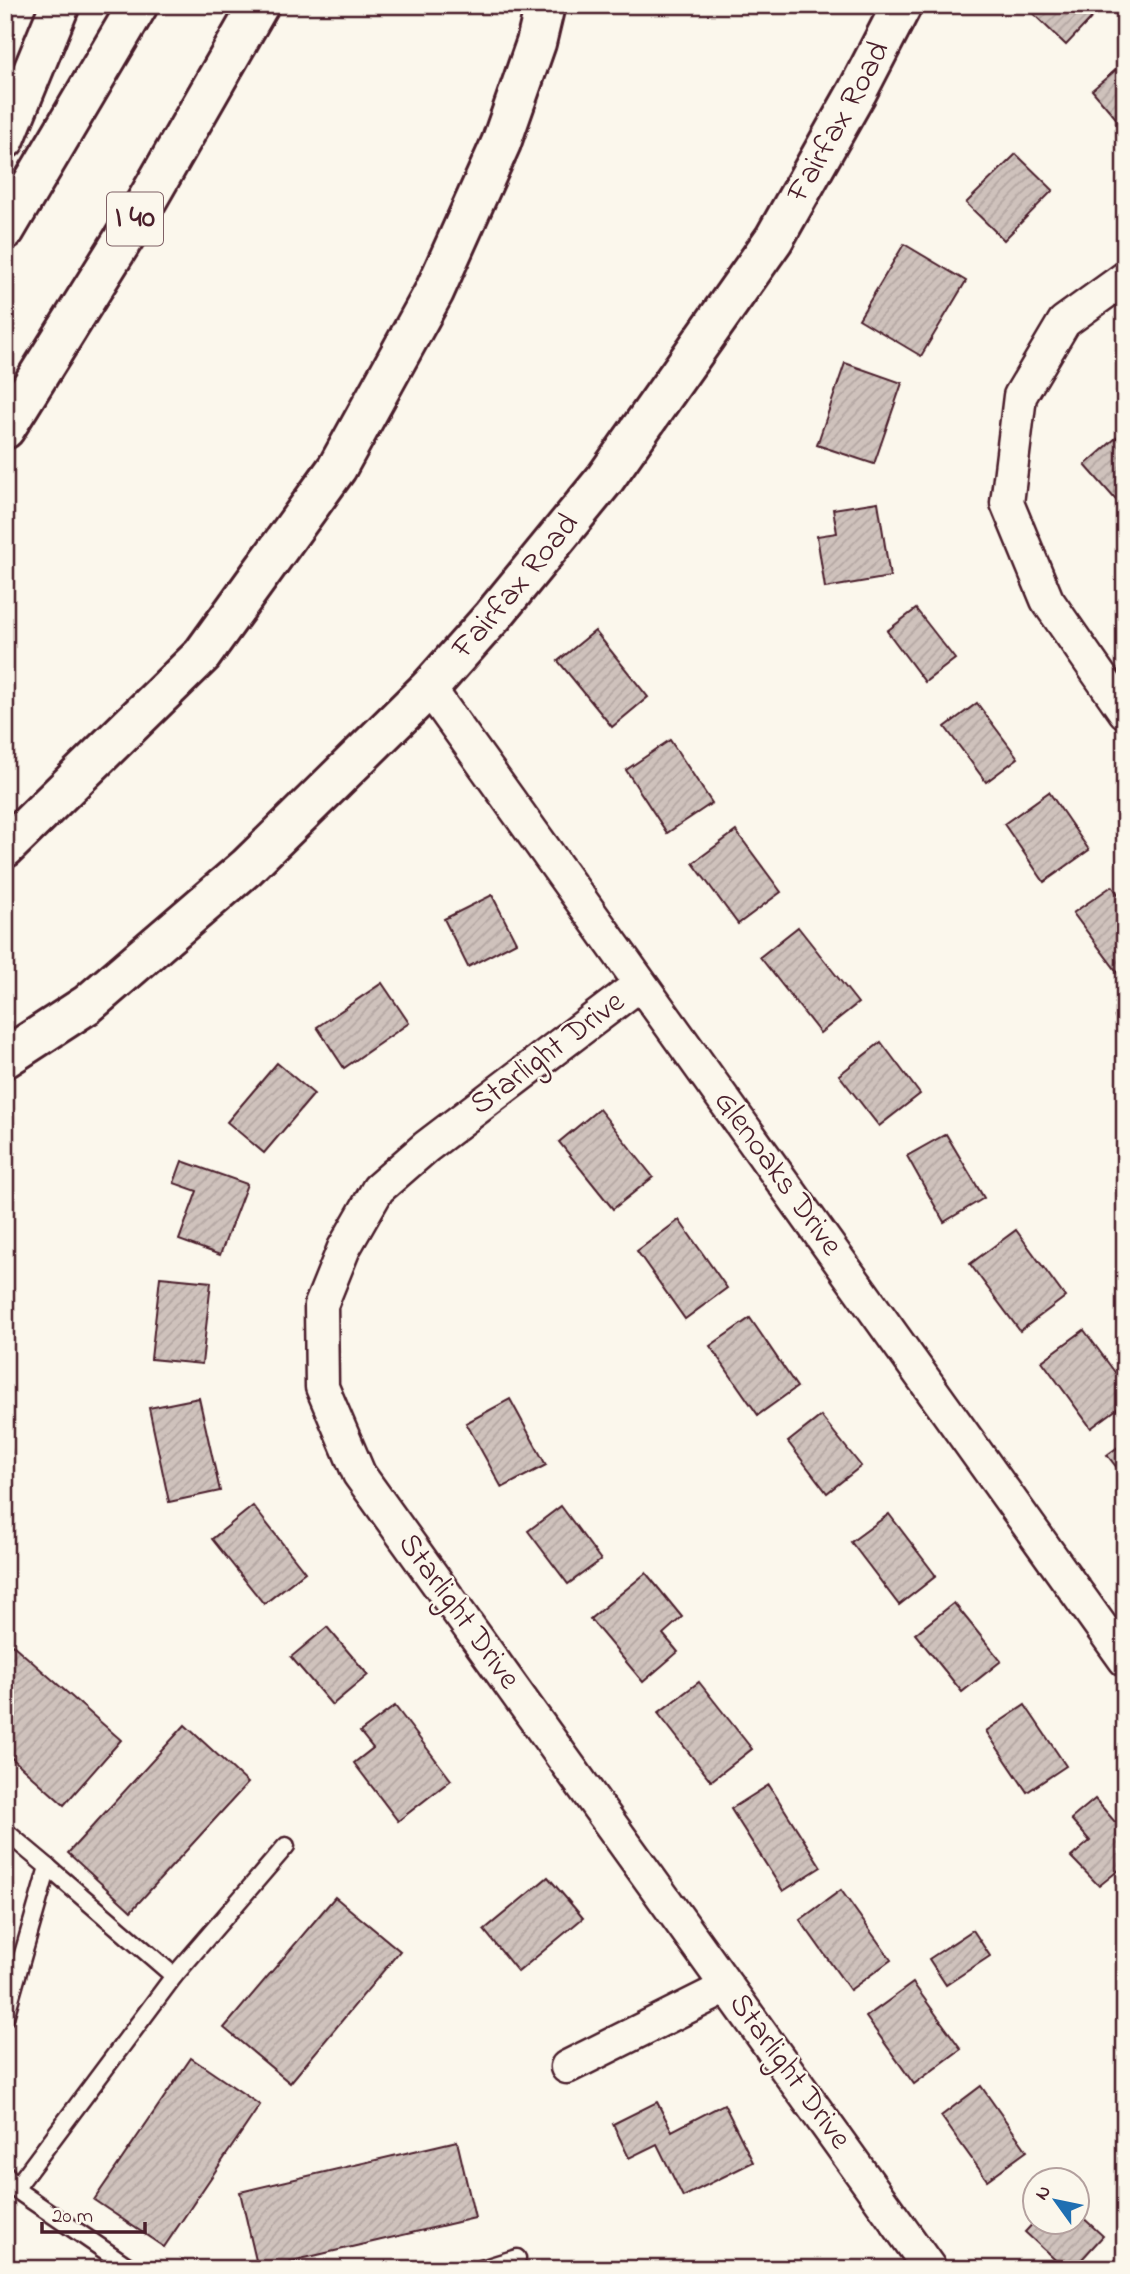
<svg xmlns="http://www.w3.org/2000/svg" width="1130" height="2274" font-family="'Indie Flower',sans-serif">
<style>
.building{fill:url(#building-hatch);stroke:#4a1f2b;stroke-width:2}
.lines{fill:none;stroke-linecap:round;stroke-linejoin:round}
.service-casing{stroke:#4a1f2b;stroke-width:21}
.minor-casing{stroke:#4a1f2b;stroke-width:37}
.tertiary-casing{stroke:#4a1f2b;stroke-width:44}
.motorway-casing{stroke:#4a1f2b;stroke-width:44}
.service{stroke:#fbf7ec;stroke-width:16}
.minor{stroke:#fbf7ec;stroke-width:32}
.tertiary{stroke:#fbf7ec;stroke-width:38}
.motorway{stroke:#fbf7ec;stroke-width:38}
.labels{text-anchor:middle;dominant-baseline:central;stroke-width:5;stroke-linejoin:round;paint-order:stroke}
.shield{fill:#fbf7ec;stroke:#7f6065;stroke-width:2}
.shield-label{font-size:30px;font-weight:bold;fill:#4a1f2b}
.street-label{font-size:32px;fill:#4a1f2b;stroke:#fbf7ec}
</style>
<defs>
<pattern id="building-hatch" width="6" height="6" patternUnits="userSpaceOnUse" patternTransform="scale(1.75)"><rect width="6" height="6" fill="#cfc2bc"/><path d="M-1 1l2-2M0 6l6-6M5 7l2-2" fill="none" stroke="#b3a6a2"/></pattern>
</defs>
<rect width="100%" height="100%" fill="#fbf7ec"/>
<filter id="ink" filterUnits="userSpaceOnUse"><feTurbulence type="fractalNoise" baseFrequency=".0143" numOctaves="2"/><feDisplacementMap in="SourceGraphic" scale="14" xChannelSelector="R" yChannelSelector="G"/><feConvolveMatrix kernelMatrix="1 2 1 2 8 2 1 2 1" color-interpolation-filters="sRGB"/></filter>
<g filter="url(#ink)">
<g class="building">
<path d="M1024,5H1092L1098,11L1066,45Z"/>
<path d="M1125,62V129L1092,90Z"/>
<path d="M1016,154L1053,190L1004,240L966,203Z"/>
<path d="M904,244L966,281L921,356L859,319Z"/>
<path d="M845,363L902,383L874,464L817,445Z"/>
<path d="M1125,430V505L1122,507L1085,465Z"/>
<path d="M878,502L890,577L825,588L817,536L837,533L833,509Z"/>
<path d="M916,609L955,659L925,682L887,631Z"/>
<path d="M595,631L648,697L612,727L558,661Z"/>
<path d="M977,703L1018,758L986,782L945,727Z"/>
<path d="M670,740L712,803L667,833L626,770Z"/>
<path d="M1049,792L1089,850L1044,882L1004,824Z"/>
<path d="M736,831L781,892L738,924L693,863Z"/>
<path d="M1112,886L1125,903V968L1118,973L1073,913Z"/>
<path d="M492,895L516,942L468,967L444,919Z"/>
<path d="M798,927L858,1003L820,1033L760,957Z"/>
<path d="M382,983L409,1023L344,1068L317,1027Z"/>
<path d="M1125,1010V1030L1115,1017Z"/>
<path d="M881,1042L920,1094L879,1126L839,1075Z"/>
<path d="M277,1063L314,1094L264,1153L227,1122Z"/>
<path d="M599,1109L653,1177L613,1209L559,1142Z"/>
<path d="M946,1134L984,1198L944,1222L907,1156Z"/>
<path d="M182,1161L247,1184L220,1255L179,1240L197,1191L174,1183Z"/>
<path d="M679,1220L727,1288L685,1319L637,1251Z"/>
<path d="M1016,1230L1065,1297L1020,1331L970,1264Z"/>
<path d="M160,1277L211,1282L202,1364L151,1359Z"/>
<path d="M750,1318L797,1387L758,1415L710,1346Z"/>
<path d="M1084,1330L1125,1386V1403L1091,1428L1042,1361Z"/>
<path d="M199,1398L220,1491L169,1502L149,1408Z"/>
<path d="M510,1399L546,1465L502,1488L466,1423Z"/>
<path d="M821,1416L861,1466L827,1493L788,1442Z"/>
<path d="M5,1420L11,1453L5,1454Z"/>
<path d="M1125,1442V1478L1107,1455Z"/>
<path d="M253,1506L305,1572L264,1604L212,1539Z"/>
<path d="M561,1506L601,1560L568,1584L528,1531Z"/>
<path d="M889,1514L936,1576L899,1605L851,1542Z"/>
<path d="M646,1573L682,1617L663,1634L678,1652L643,1682L590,1619Z"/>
<path d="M954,1603L1001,1661L962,1692L915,1634Z"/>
<path d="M327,1627L368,1675L332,1705L291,1657Z"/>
<path d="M5,1638L121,1740L64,1805L5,1752Z"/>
<path d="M699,1682L752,1749L711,1781L658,1713Z"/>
<path d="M1025,1705L1066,1766L1027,1792L986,1731Z"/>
<path d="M395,1706L451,1780L398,1821L354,1763L373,1748L360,1732Z"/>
<path d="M185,1725L248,1783L131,1911L68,1853Z"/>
<path d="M769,1785L821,1867L783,1891L731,1809Z"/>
<path d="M1095,1799L1115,1822L1125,1816V1865L1099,1886L1071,1857L1090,1841L1071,1819Z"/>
<path d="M548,1877L583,1918L518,1972L484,1930Z"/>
<path d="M841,1890L891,1960L850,1990L800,1920Z"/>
<path d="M335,1897L400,1951L290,2083L224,2028Z"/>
<path d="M973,1930L990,1956L946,1985L929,1959Z"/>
<path d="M913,1983L961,2049L914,2084L866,2017Z"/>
<path d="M191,2058L260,2105L164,2247L94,2200Z"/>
<path d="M981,2086L1027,2151L987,2180L941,2116Z"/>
<path d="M657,2102L672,2131L724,2104L753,2162L683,2197L657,2144L629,2158L613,2124Z"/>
<path d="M457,2141L475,2218L258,2269L240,2192Z"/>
<path d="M1078,2213L1103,2236L1073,2269H1065L1025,2232L1036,2220L1078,2222Z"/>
</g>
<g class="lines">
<defs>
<g id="service">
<path d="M5,1831L48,1867L5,2017"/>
<path d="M48,1867L174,1976"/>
<path d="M5,2173L15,2189L132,2269"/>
<path d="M15,2189L174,1976L286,1846"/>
<path d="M481,2269L517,2258"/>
</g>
<g id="minor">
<path d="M1125,278L1064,322L1020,396L1007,503L1047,600L1125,712"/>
<path d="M429,688L1125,1660"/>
<path d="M640,984L426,1147L378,1189L344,1248L321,1305L322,1387L359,1474L930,2269"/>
<path d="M567,2067L727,1987"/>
</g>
<g id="tertiary">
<path id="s1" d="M5,1058L88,1004L247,867L429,688L493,616L605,479L774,239L857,92L902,5"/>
</g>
<g id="motorway">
<path d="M5,139L60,5"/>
<path d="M5,230L138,5"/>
<path d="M5,429L142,209L259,5"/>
<path d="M5,848L202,655L337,468L434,292L501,143L536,43L545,5"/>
</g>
</defs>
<use href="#service" class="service-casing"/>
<use href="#minor" class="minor-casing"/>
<use href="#tertiary" class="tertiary-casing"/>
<use href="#motorway" class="motorway-casing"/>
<use href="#service" class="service"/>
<use href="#minor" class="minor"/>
<use href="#tertiary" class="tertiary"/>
<use href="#motorway" class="motorway"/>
</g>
</g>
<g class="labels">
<rect class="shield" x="107" y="192.5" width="56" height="53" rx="5"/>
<g class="shield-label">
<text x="135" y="219">I 40</text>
</g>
<g class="street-label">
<text stroke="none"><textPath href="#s1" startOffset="1265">Fairfax Road</textPath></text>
<text stroke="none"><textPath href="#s1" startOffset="698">Fairfax Road</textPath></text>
<text transform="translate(548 1054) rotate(-37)">Starlight Drive</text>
<text transform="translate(777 1174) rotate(54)">Glenoaks Drive</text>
<text transform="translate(458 1612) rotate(54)">Starlight Drive</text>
<text transform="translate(789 2072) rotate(54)">Starlight Drive</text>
</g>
</g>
<rect width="1130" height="2274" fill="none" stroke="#fbf7ec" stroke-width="28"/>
<rect x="14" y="14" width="1102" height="2246" fill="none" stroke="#4a1f2b" stroke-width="2.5" filter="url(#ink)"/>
<g transform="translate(1056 2201) rotate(303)"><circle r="33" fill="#fbf7ec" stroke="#b4a19f" stroke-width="2"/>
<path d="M0-5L12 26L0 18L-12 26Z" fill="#1f6fb2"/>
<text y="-10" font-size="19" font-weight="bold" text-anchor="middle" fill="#4a1f2b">N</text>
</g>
<path d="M42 2222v10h103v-10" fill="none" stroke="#4a1f2b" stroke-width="3.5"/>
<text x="52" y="2222" font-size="21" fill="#4a1f2b" stroke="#fbf7ec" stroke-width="5" paint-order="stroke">20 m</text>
</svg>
